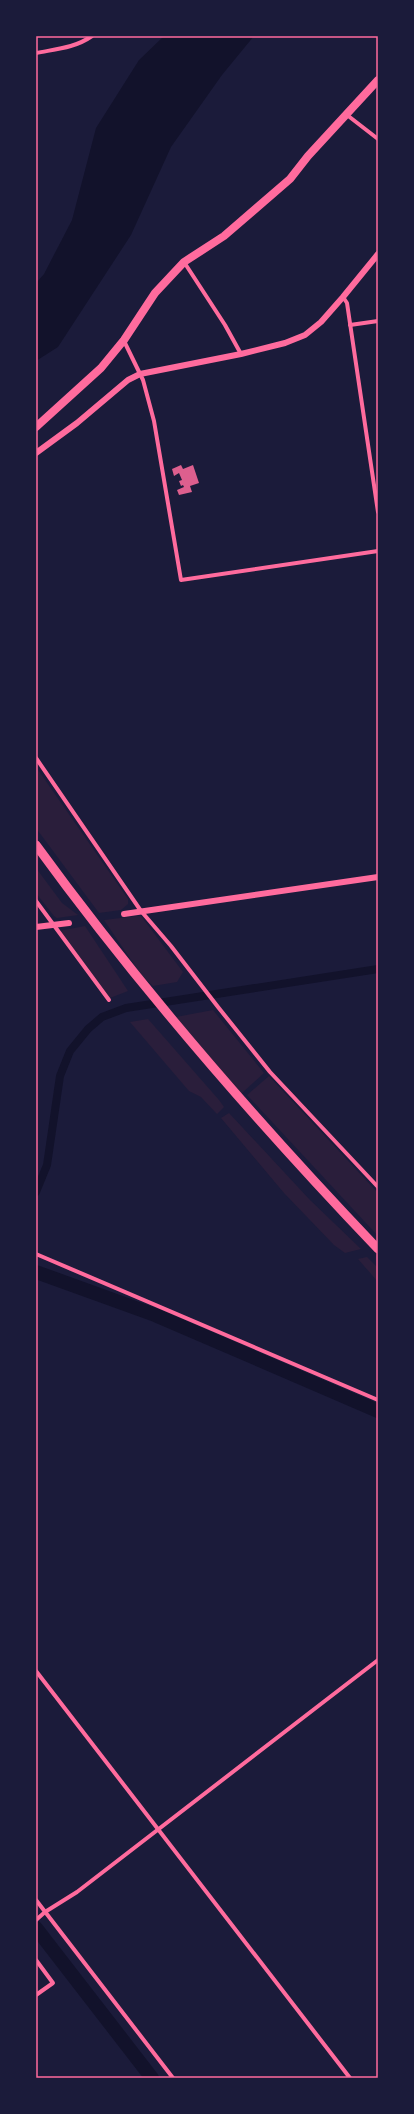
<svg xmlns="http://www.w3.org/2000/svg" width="414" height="2114" font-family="'Playfair Display',serif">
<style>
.green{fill:#2a1e3b}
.water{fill:#12122b}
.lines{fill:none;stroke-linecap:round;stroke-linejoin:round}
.canal{stroke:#12122b;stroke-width:8}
.river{stroke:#12122b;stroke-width:14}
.building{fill:#dd5f8e}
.minor{stroke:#ff6b9d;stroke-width:4}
.tertiary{stroke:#ff6b9d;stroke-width:6}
.primary{stroke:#ff6b9d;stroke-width:8}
.motorway{stroke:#ff6b9d;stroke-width:9}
.neatline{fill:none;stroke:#ff6b9d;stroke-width:1.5}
</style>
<rect width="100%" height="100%" fill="#1b1b3a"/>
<g class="green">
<path d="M36,767L128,899V904L121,910L99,913L36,828Z"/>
<path d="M36,868L62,903L78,915L57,918L54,916L36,893Z"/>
<path d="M137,916H141L183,972L177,982L153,986L142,976L104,920Z"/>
<path d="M85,926L128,991L110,998L59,931Z"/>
<path d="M213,1010L264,1073L241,1094L176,1017Z"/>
<path d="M148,1019L219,1100L224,1107L217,1114L201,1097L189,1091L130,1022Z"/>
<path d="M269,1076L378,1193V1236L247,1095Z"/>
<path d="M229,1113L310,1200L361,1249L345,1253L334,1245L284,1193L221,1118Z"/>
<path d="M367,1257L378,1268V1282L358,1259Z"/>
</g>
<path class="water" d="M164,36H254L222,75L171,147L131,235L58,347L36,361V283L44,274L72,220L96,128L139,60Z"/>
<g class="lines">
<path class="canal" d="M36,1192L47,1165L60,1076L70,1051L88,1029L102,1017L126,1008L378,969"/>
<g class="river">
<path d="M36,1272L155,1315L378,1411"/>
<path d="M36,1928L152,2078"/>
</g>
</g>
<path class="building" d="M181,465L183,469L193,465L199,483L190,486L192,492L179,495L177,490L184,487L183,485L181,486L179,481L182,480L179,473L174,476L172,469Z"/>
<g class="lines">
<g class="minor">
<path d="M36,53C56,49 75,48 92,36"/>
<path d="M347,115L378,139"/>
<path d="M184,262L225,325L241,354"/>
<path d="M343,297L347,303L378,512"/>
<path d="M350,325L378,321"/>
<path d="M124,341L143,380L154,421L181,580L378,551"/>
<path d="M36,758L141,911L171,946L218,1007L270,1072L378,1187"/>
<path d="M36,901L109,1000"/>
<path d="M36,1254L378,1400"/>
<path d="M36,1671L350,2078"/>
<path d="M36,1900L173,2078"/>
<path d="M36,1920L45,1912L77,1892L378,1660"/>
<path d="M36,1960L53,1983L36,1995"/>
</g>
<g class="tertiary">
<path d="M36,453L77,423L128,380L140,374L241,354L285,343L305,335L321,322L343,297L378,254"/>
<path d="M124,914L378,877"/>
<path d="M36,927L69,923"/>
</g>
<path class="primary" d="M36,427L101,368L124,340L155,293L184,262L224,236L290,179L308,156L378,80"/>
<path class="motorway" d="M36,845C140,988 256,1121 378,1249"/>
</g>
<rect width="414" height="2114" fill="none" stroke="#1b1b3a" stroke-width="74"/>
<rect x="37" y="37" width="340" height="2040" class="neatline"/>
</svg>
